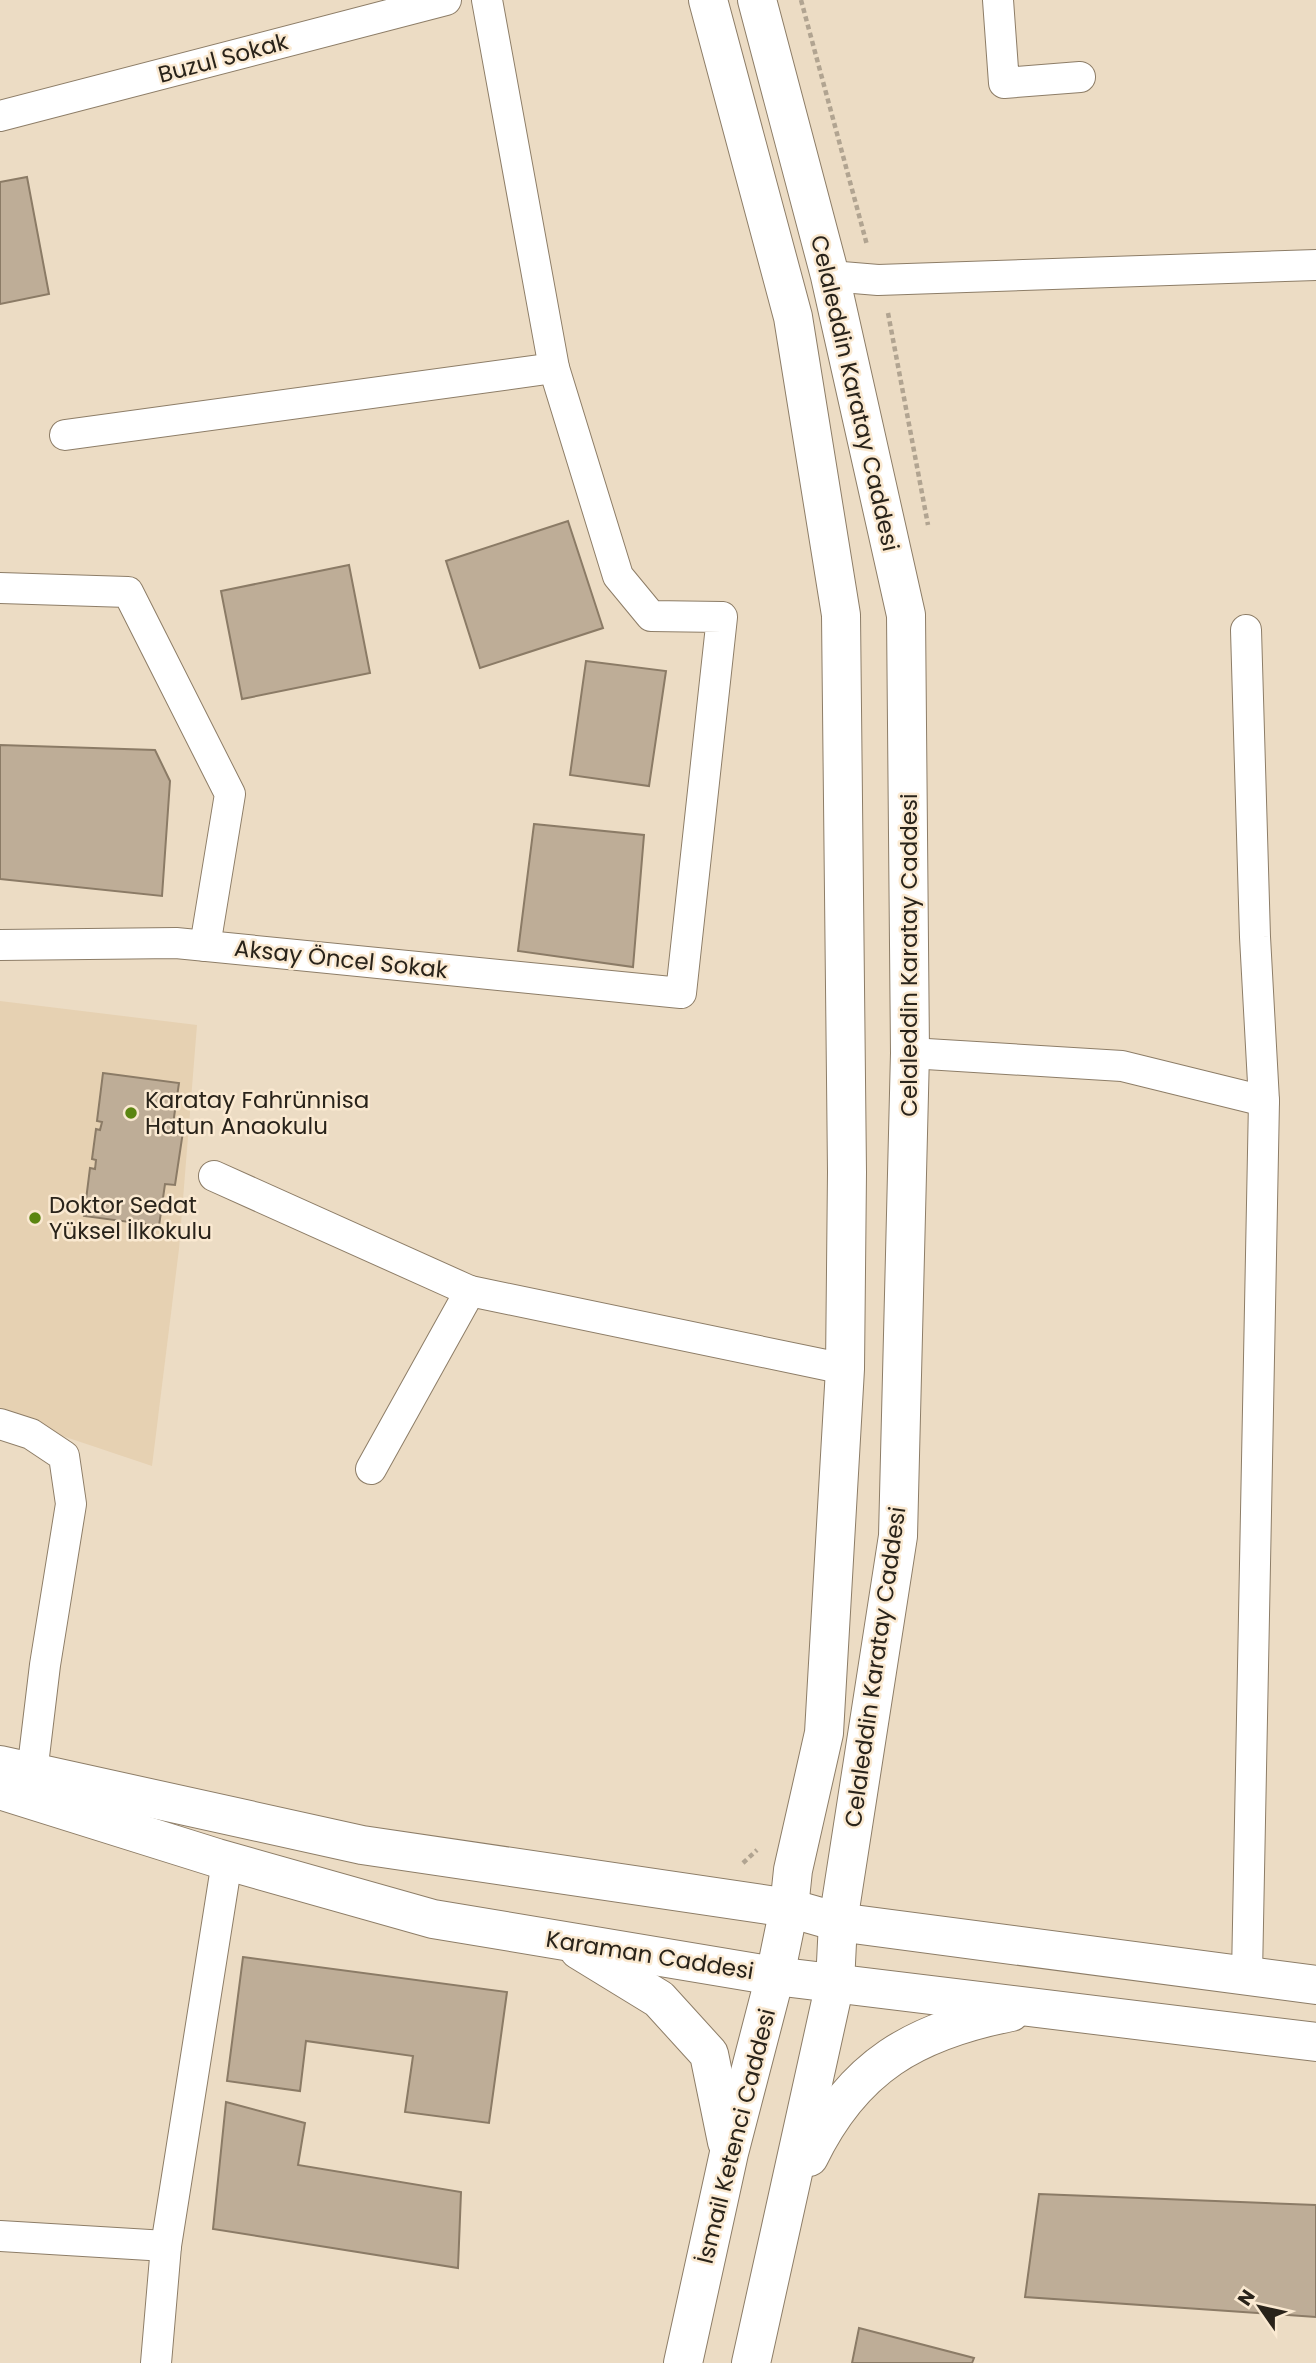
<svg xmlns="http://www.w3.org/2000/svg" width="1316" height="2363" font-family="Poppins,sans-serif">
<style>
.built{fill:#e6d1b2}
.building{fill:#bead97;stroke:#8b7b66;stroke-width:2}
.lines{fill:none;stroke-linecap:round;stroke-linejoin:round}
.street-casing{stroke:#8d7d67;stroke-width:32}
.secondary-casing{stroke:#8d7d67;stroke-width:40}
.path{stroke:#b1a491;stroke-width:4.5;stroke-dasharray:5 3.5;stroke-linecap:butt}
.street{stroke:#fff;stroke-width:30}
.secondary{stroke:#fff;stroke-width:38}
.poi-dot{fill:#5b8510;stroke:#fae9d1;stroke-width:2.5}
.labels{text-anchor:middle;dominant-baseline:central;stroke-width:5;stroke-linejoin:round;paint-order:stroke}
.street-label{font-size:23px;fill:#29231a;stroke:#fae9d1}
.poi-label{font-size:23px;fill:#29231a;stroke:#fae9d1;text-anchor:start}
</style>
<rect width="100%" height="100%" fill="#ecdcc4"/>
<path class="built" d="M0,1001L197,1025L179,1249L152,1466L0,1415Z"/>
<g class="building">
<path d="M27,177L49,294L0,304V182Z"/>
<path d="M568,521L603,628L480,668L446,561Z"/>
<path d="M349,565L370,673L242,699L221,591Z"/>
<path d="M586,661L666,671L649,786L570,775Z"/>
<path d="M0,745L155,750L170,781L162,896L0,879Z"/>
<path d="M534,824L644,835L633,967L518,951Z"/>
<path d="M103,1073L179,1083L173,1124L184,1125L175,1185L165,1184L159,1226L84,1216L90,1168L95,1169L96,1160L92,1159L96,1129L100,1130L102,1122L97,1121Z"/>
<path d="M243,1957L507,1992L489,2123L405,2112L413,2056L306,2041L300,2091L227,2081Z"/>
<path d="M226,2102L305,2123L298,2165L461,2192L458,2268L213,2229Z"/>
<path d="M1039,2194L1316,2205V2317L1025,2297Z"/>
<path d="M859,2328L974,2358L972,2363H852Z"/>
</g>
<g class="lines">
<defs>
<g id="street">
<path d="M998,0L1004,83L1080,77"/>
<path d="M0,116L446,0"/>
<path d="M830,276L878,280L1316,265"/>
<path d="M65,435L554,368"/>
<path d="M0,588L128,592L230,794L205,946"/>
<path d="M1246,630L1255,937L1264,1101L1247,1975"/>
<path d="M0,945L176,943L681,993L722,617L651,616L618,576L554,368L487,0"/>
<path d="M910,1053L1122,1066L1264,1101"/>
<path d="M214,1176L470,1291"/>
<path d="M0,1424L31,1434L64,1456L71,1504L45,1665L32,1773L26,1794"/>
<path d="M371,1469L470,1291L845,1369"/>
<path d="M0,2236L166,2246"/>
<path d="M156,2363L166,2246L227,1861"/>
</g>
<g id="secondary">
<path d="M0,1765L362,1845L789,1908L838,1922L1316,1985"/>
<path d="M0,1790L217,1858L433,1919L775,1976L1316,2042"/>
<path d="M579,1950L659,1999L709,2054L727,2142"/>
<path d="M809,2157C853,2066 915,2031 1011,2012"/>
<path d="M683,2363L729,2153L775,1976L789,1908L793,1870L824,1733L845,1369L847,1172L841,615L793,317L708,0"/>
<path d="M751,2363L835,1983L838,1922L898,1536L910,1053L906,615L830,276L757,0"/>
</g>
</defs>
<use href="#street" class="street-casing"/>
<use href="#secondary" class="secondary-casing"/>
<g class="path">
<path d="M801,0L867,245"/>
<path d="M888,313L928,525"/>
<path d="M743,1863L757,1850"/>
</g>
<use href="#street" class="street"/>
<use href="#secondary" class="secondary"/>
</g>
<g class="poi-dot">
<circle cx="131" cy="1113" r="7"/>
<circle cx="35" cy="1218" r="7"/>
</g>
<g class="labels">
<g class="street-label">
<text transform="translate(223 58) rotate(-15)">Buzul Sokak</text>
<text transform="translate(855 393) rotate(77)">Celaleddin Karatay Caddesi</text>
<text transform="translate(909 955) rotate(-90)">Celaleddin Karatay Caddesi</text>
<text transform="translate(341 959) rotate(6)">Aksay Öncel Sokak</text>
<text transform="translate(875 1667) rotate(-82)">Celaleddin Karatay Caddesi</text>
<text transform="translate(650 1955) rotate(9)">Karaman Caddesi</text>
<text transform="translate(736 2136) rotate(-76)">İsmail Ketenci Caddesi</text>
</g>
<g class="poi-label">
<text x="145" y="1100">Karatay Fahrünnisa<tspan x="145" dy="26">Hatun Anaokulu</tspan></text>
<text x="49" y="1205">Doktor Sedat<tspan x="49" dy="26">Yüksel İlkokulu</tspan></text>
</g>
</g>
<g transform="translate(1260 2307) rotate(304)" stroke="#fae9d1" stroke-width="5" paint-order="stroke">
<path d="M0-5L12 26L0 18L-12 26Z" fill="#29231a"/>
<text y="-10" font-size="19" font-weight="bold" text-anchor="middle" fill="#29231a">N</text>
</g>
</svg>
